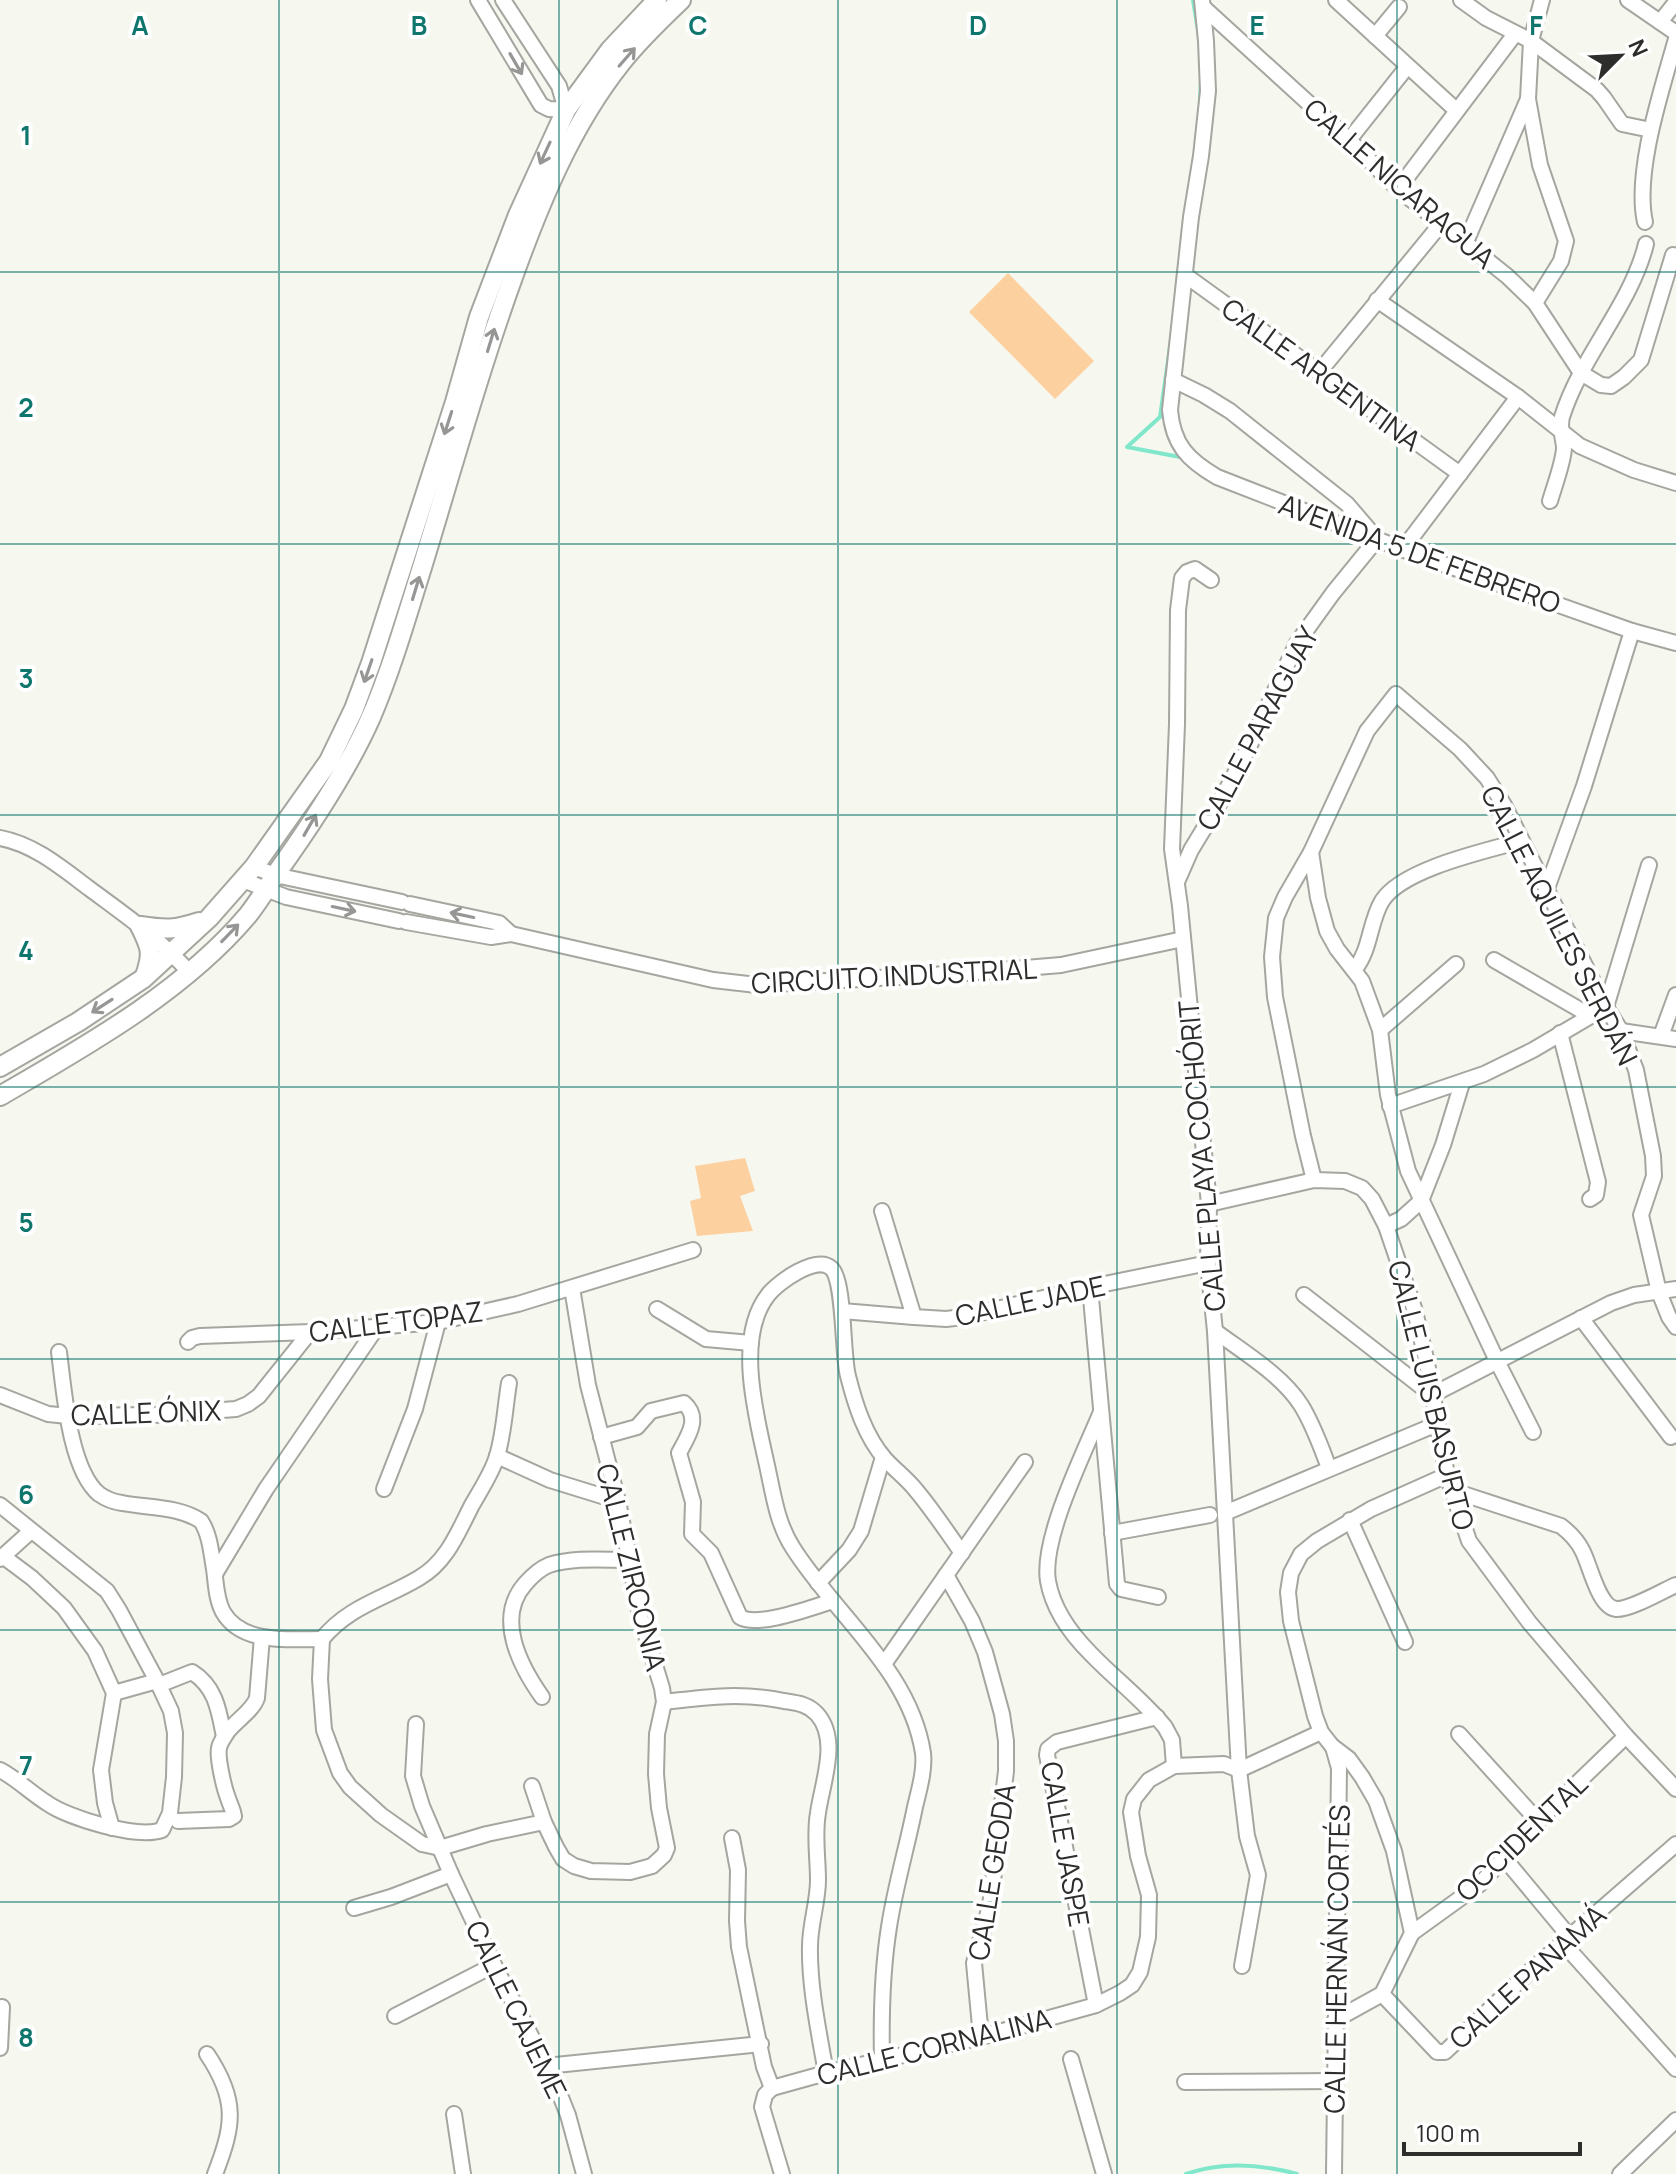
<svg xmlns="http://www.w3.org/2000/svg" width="1676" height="2174" font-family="Manrope,sans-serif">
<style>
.green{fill:#fdd0a0}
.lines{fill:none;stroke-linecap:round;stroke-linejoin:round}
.stream{stroke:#81e7ca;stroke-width:4}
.minor-casing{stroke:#a4a69f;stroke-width:18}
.major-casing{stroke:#a4a69f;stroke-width:22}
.minor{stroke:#fff;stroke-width:14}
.major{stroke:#fff;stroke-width:18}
.oneway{stroke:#969695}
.grid{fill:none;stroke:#0f766e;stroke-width:2;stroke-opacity:0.55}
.labels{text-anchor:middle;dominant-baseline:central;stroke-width:8;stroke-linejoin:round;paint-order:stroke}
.street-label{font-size:28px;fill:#2d2e2b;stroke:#fff}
.grid-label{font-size:26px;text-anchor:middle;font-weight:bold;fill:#0f766e;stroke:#fff;stroke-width:8;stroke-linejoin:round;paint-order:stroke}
</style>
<rect width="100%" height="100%" fill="#f6f8f0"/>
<g class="green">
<path d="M1008,273L1094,361L1055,399L969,312Z"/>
<path d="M745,1158L755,1191L740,1196L753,1231L697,1236L690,1201L701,1198L695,1166Z"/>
</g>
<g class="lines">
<g class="stream">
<path d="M1193,0L1199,37"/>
<path d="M1200,101L1201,78"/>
<path d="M1171,340L1160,417L1127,447L1180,457L1183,459"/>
<path d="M1428,566L1450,574"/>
<path d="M1186,2174C1222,2161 1260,2164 1297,2174"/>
</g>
<defs>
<g id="minor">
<path d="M478,0L541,105L549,109L566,110L559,86L503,0"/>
<path d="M1202,0L1206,41L1208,91L1201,156L1191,217L1170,410C1173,445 1188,460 1217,477L1412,553L1632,631L1676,643"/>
<path d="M1336,0L1456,110"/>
<path d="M1461,0L1486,18L1531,41L1597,90L1604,98L1622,124L1651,130"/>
<path d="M1628,0L1676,33"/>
<path d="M1203,7L1349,140L1398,189L1507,276L1535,303L1581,373L1601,385L1611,386L1624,377L1641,360L1673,255"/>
<path d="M1660,22L1676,2"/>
<path d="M1375,36L1399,7"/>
<path d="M1349,140L1407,67"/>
<path d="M1398,189L1515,34"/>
<path d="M1645,222C1634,172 1662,89 1676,39"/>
<path d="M1465,244L1528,99"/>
<path d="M1185,275L1460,474"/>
<path d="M1377,300L1518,397L1580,446L1634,470L1676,483"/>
<path d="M1535,303L1561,261L1566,241L1540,165L1528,99L1531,41L1542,0"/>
<path d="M1320,371L1440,225"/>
<path d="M1173,380L1204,395L1230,411L1347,504L1377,539L1333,593L1297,643L1249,747L1219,804L1191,850L1177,882"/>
<path d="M1550,501C1554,487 1564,461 1564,447C1563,436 1559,428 1562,417C1581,356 1631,305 1646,244"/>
<path d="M1403,549L1518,397"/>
<path d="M1211,580L1195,569L1187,572L1182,578L1178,610L1177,724L1172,849L1180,906L1209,1204L1208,1263L1215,1331L1239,1770L1247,1836L1258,1875L1242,1966"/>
<path d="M0,838C34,844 63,869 90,889C125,915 160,939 189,972"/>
<path d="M1311,852L1318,898L1327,931L1337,949L1362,981L1380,1030L1388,1095L1408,1171L1498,1363L1533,1432"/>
<path d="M254,867L275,875L402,902"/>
<path d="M243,880L286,897L399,921"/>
<path d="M1546,891L1584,786L1632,631"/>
<path d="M410,904L499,923L511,934"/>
<path d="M406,922L491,937L511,934L713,980L757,985L964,973L1061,965L1183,939"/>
<path d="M1494,960L1589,1015"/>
<path d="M1355,969C1371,949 1369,923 1382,901C1402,869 1485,851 1521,841"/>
<path d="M1380,1030L1456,964"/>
<path d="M1621,1031L1676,1039"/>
<path d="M1560,1033L1598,1182L1596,1195L1590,1199"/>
<path d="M1661,1036L1676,995"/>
<path d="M1390,1106L1484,1074L1533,1050L1606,1007L1649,865"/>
<path d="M1314,1180L1303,1136L1275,997L1272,957L1276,918L1285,897L1311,852L1367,731L1396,694L1460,749L1487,778L1504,805L1606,1007L1621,1031L1636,1070L1653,1156L1654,1176L1641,1215L1659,1292L1669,1317L1676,1327"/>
<path d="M1209,1204L1314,1180L1345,1181L1362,1188L1372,1199L1386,1226L1415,1311L1427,1363L1447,1475L1469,1541L1529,1622L1626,1736L1676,1789"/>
<path d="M882,1211L914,1317L946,1319L963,1317L1090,1287L1208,1263"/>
<path d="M1386,1226L1401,1219L1421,1201L1443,1145L1462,1083"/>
<path d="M1090,1287L1117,1584L1121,1589L1158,1597"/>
<path d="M1304,1295L1432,1395L1611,1303L1634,1295L1676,1289"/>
<path d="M657,1309L706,1339L751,1343"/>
<path d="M842,1311L914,1317"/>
<path d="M1581,1318L1671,1437"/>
<path d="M1215,1331C1243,1352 1282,1375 1301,1405C1313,1424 1321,1447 1329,1468"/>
<path d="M188,1342L192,1338L200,1336L310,1332L438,1322L518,1304L693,1250"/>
<path d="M59,1352C64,1389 69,1469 99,1494C106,1499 114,1502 122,1503C148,1508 178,1506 201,1521C210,1535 211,1552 214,1569C216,1583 216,1599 223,1612C242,1645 290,1639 322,1639"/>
<path d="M0,1395L48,1414L68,1416L154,1415L236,1409L248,1404L259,1396L310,1332"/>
<path d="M1101,1412C1084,1453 1041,1539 1048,1581C1053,1610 1071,1634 1091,1654C1115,1679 1143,1700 1165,1727L1172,1740L1174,1766"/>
<path d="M601,1437L637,1427L651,1411L684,1403C701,1418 688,1436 679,1453L693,1502L692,1534L711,1553L740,1617C758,1628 812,1607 833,1601"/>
<path d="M497,1456L550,1480L618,1501"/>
<path d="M384,1489L415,1409L438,1322"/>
<path d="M1451,1490L1561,1526C1570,1533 1577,1540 1582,1550C1590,1564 1598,1607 1616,1609C1630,1610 1662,1591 1676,1585"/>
<path d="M0,1505L107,1591L119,1610L157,1681L171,1711L175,1733L174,1777L170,1813L162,1830C137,1839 68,1818 47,1803C31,1793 17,1779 0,1770"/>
<path d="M1225,1513L1437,1424"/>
<path d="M1350,1520L1405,1642"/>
<path d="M1112,1533L1210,1515"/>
<path d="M4,1557L32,1578L64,1608L95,1651L114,1693L101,1770L105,1803L112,1828"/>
<path d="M0,1559L31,1531"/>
<path d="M215,1574L266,1489L377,1327"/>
<path d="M946,1575L972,1621L985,1652L1002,1714L1006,1741V1771L990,1906L974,1963L981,2037"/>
<path d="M818,1583L849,1550L861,1531L883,1457"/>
<path d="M322,1639L320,1679L324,1730L340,1773L350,1787L381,1815L422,1844L440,1848L487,1834L544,1822"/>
<path d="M322,1639C349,1606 384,1599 419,1578C447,1562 458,1532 472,1505C481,1489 492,1473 497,1456C504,1433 505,1407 509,1383"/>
<path d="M884,1664L1025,1462"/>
<path d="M159,1685L192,1672C216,1687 219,1711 224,1737"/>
<path d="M114,1693L157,1681"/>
<path d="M542,1697C520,1666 495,1618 525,1584C532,1576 539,1569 549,1565C574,1557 604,1560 629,1560"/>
<path d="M664,1702C706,1697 742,1692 784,1701C797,1703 808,1704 817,1714C840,1740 822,1783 818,1813C814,1835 818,1858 818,1880C818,1902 810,1924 810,1946C809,1986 819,2033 826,2073"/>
<path d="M416,1724L413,1776L422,1806L451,1874L494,1965L554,2080L568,2115L584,2174"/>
<path d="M1459,1734L1538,1821"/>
<path d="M1333,1747L1339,1768L1334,2174"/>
<path d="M1239,1770L1321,1732"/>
<path d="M532,1786L544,1822L556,1847L563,1859L574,1866L591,1871L630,1872L652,1866L664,1855L667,1848L659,1808L656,1774L657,1734L664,1702L662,1688L641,1619L618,1501L588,1385L572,1288"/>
<path d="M178,1821L229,1819L234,1816C233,1809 230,1805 228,1798C224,1788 217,1758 219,1748C220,1742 225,1736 228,1731C237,1720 253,1710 257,1698L262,1637"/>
<path d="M732,1838L738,1870L737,1921L739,1947L764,2067L772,2088L765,2095L762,2107L782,2174"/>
<path d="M1504,1858L1569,1936"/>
<path d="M354,1908L391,1897L451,1874"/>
<path d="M1412,1933L1480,1884L1538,1821L1626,1736"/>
<path d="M1562,1942L1676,2069"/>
<path d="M1382,1994L1437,2052H1445L1528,1973L1676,1844"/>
<path d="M1096,2005L1047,1755L1048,1749L1057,1742L1157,1717"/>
<path d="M395,2016L494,1965"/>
<path d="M1335,2020L1382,1994L1412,1933L1394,1851L1376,1801L1362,1777L1349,1759L1332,1746L1321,1732L1315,1716L1291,1621L1288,1592L1291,1573L1301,1554L1317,1541L1371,1509L1447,1475"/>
<path d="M0,2048L2,2007"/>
<path d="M207,2054C238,2100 234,2125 215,2174"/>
<path d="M1071,2059L1104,2174"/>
<path d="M882,2061C881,2016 882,1971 889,1927C895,1887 907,1847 915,1807C919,1790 925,1770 923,1753C910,1670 836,1616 793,1548C776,1522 773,1491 766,1461C756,1415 735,1337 768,1295C778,1282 816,1255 831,1268C845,1280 842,1354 848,1376C855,1404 865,1436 885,1459C894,1469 906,1478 915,1489C932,1509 947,1532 962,1553"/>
<path d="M546,2066L761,2044"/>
<path d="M1185,2082L1334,2081"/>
<path d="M772,2088L826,2073L981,2037L1096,2005L1120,1993L1132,1985L1140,1972L1148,1937L1149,1895L1138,1856L1131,1812L1134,1799L1149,1780L1174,1766L1224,1764L1239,1770"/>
<path d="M454,2114L463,2174"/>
<path d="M1620,2174L1676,2120"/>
</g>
<g id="major">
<path d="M140,926C167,930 174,930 199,922"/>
<path d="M140,926C151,948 153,953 145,976"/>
<path d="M0,1067L78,1022L144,978L209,918L254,867L329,761L354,709L371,663L455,402L479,317L518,215L566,110L610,50L657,0"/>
<path d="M0,1096C86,1046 183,992 248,915C259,901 268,886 278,871C311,825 348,769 371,717C392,668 407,615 423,564C452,469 479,371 513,277C540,202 571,126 621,63C638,41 661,19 681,0"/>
</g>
</defs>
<use href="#minor" class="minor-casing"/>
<use href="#major" class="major-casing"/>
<use href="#minor" class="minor"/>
<use href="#major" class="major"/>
</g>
<defs><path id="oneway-shaft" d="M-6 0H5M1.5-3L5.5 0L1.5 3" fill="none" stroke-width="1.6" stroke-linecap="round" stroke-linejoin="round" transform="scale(2)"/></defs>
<g class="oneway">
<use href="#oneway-shaft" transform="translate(627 57) rotate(-49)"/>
<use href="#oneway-shaft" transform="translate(516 64) rotate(60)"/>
<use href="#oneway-shaft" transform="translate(545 153) rotate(115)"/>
<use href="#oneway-shaft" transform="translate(491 340) rotate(-73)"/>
<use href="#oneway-shaft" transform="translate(448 423) rotate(108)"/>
<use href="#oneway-shaft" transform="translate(416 588) rotate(-73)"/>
<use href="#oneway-shaft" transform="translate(368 671) rotate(109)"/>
<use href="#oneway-shaft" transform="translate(310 825) rotate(-60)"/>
<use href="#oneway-shaft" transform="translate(344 909) rotate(12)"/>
<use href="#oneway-shaft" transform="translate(462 915) rotate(-168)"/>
<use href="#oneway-shaft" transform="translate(230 933) rotate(-46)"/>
<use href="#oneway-shaft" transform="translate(102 1006) rotate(147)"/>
</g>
<path class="grid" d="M279,0V2174M559,0V2174M838,0V2174M1117,0V2174M1397,0V2174M0,272H1676M0,544H1676M0,815H1676M0,1087H1676M0,1359H1676M0,1630H1676M0,1902H1676"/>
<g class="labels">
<g class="street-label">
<text transform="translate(1400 183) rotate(41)">CALLE NICARAGUA</text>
<text transform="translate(1322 374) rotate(36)">CALLE ARGENTINA</text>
<text transform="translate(1420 553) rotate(20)">AVENIDA 5 DE FEBRERO</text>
<text transform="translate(1257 728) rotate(-62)">CALLE PARAGUAY</text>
<text transform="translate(1560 925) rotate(63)">CALLE AQUILES SERDÁN</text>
<text transform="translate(894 975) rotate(-3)">CIRCUITO INDUSTRIAL</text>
<text transform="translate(1201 1156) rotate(-95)">CALLE PLAYA COCHÓRIT</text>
<text transform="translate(1030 1300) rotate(-12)">CALLE JADE</text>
<text transform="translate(396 1321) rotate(-7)">CALLE TOPAZ</text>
<text transform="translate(1432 1395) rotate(76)">CALLE LUIS BASURTO</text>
<text transform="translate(146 1412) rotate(-2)">CALLE ÓNIX</text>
<text transform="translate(632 1567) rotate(76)">CALLE ZIRCONIA</text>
<text transform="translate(1521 1837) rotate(-44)">OCCIDENTAL</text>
<text transform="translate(1066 1844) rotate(80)">CALLE JASPE</text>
<text transform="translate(991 1872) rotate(-81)">CALLE GEODA</text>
<text transform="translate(1336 1959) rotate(-89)">CALLE HERNÁN CORTÉS</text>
<text transform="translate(1527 1976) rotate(-42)">CALLE PANAMÁ</text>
<text transform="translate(517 2009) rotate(64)">CALLE CAJEME</text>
<text transform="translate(934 2046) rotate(-14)">CALLE CORNALINA</text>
</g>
</g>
<g class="grid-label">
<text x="140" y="35">A</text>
<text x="419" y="35">B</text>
<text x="698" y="35">C</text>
<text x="978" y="35">D</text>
<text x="1257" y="35">E</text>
<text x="1536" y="35">F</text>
<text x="26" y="145">1</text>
<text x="26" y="417">2</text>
<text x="26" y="688">3</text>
<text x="26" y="960">4</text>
<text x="26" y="1232">5</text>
<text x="26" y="1504">6</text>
<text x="26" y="1775">7</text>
<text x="26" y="2047">8</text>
</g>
<g transform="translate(1620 56) rotate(66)" stroke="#ffffff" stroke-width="6" paint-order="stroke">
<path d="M0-6L14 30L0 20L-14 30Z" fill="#2d2e2b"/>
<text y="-12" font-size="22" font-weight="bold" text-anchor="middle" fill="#2d2e2b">N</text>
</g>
<path d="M1404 2142v12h176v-12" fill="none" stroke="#2d2e2b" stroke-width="4"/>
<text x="1416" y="2142" font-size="24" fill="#2d2e2b" stroke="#ffffff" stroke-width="6" paint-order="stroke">100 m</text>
</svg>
